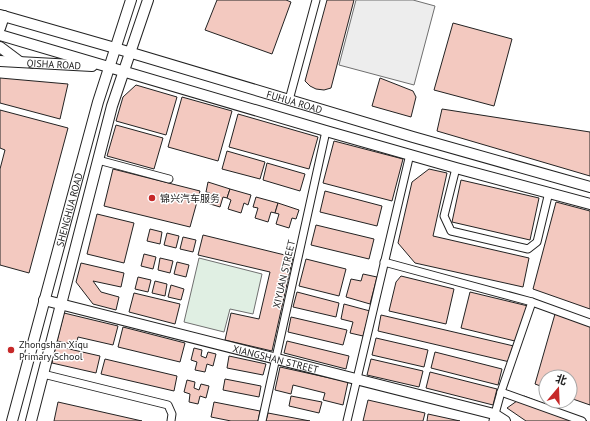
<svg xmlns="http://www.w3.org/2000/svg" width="590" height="421" font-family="'PT Sans','Noto Sans SC',sans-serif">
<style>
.green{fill:#e0efe3;stroke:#6f6f6f}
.parking{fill:#ededed;stroke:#6f6f6f}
.building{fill:#f3c9c0;stroke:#222}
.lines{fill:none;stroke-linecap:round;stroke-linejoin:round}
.street-casing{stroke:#222;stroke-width:9}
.secondary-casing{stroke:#222;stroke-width:12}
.street{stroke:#fff;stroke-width:7}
.secondary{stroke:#fff;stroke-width:10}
.poi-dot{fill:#c62828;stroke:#fff;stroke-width:1.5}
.labels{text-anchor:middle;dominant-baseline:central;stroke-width:3;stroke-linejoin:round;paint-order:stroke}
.street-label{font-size:10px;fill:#222;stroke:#fff}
.poi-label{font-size:10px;fill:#222;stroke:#fff;text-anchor:start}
</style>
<rect width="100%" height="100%" fill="#fff"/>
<path class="green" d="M199,258L262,274L253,314L230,309L224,332L184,322Z"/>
<path class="parking" d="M356,0H413L435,6L414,85L339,65Z"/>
<g class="building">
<path d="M217,0H286L291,2L272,54L205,30Z"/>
<path d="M327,0H354L331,88L324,90L316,89L310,86L305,81Z"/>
<path d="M453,23L512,39L494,106L434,90Z"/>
<path d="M0,78L68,84L60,119L0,103Z"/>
<path d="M380,78L413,91L416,97L411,117L372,106Z"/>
<path d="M136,85L177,97L166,135L116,121L123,97Z"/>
<path d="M182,97L232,111L218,161L168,147Z"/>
<path d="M442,109L590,132V176L437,131Z"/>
<path d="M0,110L68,128L29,273L0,265V169L5,150L0,148Z"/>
<path d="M238,114L318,137L309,169L229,147Z"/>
<path d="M116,125L163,138L154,169L107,156Z"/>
<path d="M334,141L403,159L392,201L323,183Z"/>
<path d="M227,151L265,162L260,179L222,169Z"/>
<path d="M267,163L305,174L300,191L263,180Z"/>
<path d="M113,169L200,191L190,227L104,206Z"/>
<path d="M429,169L447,173L433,236L529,258L523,287L415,263L398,243L412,182Z"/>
<path d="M461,180L539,198L530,240L452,222Z"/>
<path d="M208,182L230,189L227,198L223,197L220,207L207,203L210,193L206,192Z"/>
<path d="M230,189L251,195L248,205L244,203L241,213L228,209L231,200L227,198Z"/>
<path d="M325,191L382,206L377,226L320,212Z"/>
<path d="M256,197L278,203L275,213L271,212L268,222L255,218L258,208L253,207Z"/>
<path d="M556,202L590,211V309L533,289Z"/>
<path d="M278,203L299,210L296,219L292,218L289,228L276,224L279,214L275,213Z"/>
<path d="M97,214L134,223L124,263L87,254Z"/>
<path d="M316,225L374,239L369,259L311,245Z"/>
<path d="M150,229L162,232L160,244L147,241Z"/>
<path d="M167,233L179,236L176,248L164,245Z"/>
<path d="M203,235L293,257L272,351L225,340L231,313L259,319L270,272L198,255Z"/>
<path d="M183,237L196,240L193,252L180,249Z"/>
<path d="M144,254L156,257L153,269L141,266Z"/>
<path d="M160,258L173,261L170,273L158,270Z"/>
<path d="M306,259L346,269L339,296L299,286Z"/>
<path d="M177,262L189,265L186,277L174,274Z"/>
<path d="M81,263L124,273L121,287L93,281L101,292L119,297L116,310L93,304L76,282Z"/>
<path d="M363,274L377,277L370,304L346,297L351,279L361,281Z"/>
<path d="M401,276L454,289L446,324L389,311L396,282Z"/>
<path d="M138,277L151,280L148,292L135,289Z"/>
<path d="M155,281L167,284L165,296L152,293Z"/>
<path d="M171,285L184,289L181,300L168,297Z"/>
<path d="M297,292L339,303L336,317L293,307Z"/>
<path d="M470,292L528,306L519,342L461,328Z"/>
<path d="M134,293L180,304L175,324L129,312Z"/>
<path d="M344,304L370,311L363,336L350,333L353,322L341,319Z"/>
<path d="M64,313L118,326L113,345L78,337L76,345L57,341Z"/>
<path d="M555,314L590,326V405L570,398V377H546V388L535,384Z"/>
<path d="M381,315L518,347L514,363L378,331Z"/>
<path d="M291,317L347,330L343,345L288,332Z"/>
<path d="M123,327L185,343L180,362L118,347Z"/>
<path d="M376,338L428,350L424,367L372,355Z"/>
<path d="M287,341L349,356L346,369L284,353Z"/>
<path d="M56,346L100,356L96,373L52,363Z"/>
<path d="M194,348L202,350L201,356L206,358L208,352L216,354L213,366L207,364L205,372L195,370L197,362L191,360Z"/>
<path d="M435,352L502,369L498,385L431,368Z"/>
<path d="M229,356L266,364L263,375L227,368Z"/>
<path d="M105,359L177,376L174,391L101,374Z"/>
<path d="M371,359L423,371L419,387L367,375Z"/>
<path d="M280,367L348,382L343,405L323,400L325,393L293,385L291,394L275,390Z"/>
<path d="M430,372L497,389L493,405L426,388Z"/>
<path d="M225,379L261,386L259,397L223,390Z"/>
<path d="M187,380L195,382L194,388L199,390L201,384L209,386L206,398L200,396L198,404L189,402L190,394L184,392Z"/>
<path d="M291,396L322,402L319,413L289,406Z"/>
<path d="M524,396L587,421H526L507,408Z"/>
<path d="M368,400L425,413L423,421H363Z"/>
<path d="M58,402L142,421H54Z"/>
<path d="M214,402L260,411L258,421H231L211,417Z"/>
<path d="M268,413L310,421H266Z"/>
<path d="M428,414L460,421H427Z"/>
</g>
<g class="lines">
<defs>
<g id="street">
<path d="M289,100L316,0"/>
<path d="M98,160L169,179"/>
<path d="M456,168L444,216L451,231L528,249L537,242L549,192"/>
<path d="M384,262L532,302L590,323"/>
<path d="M532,302L501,392L582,421"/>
<path d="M43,374L168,405L172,414L171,421"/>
<path d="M262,421L326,131"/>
<path d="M347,421L410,154"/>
<path d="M493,421L501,392"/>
</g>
<g id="secondary">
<path id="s1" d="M0,15L115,48L413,137L590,187"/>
<path d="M0,28L4,16"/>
<path d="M0,35L326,131L456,168L590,204"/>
<path d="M0,47L20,62"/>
<path id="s2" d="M0,61L92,66"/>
<path id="s3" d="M44,300L494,414L505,421"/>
<path id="s4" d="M12,421L98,102L131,0"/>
<path d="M31,421L112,106L148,0"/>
</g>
</defs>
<use href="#street" class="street-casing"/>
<use href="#secondary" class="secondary-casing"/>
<use href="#street" class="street"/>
<use href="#secondary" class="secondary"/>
</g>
<g class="poi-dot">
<circle cx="152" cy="198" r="4"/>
<circle cx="11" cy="350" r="4"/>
</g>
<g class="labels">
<g class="street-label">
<text stroke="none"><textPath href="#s2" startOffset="54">QISHA ROAD</textPath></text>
<text stroke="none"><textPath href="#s1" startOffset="307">FUHUA ROAD</textPath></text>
<text stroke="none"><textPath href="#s4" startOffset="219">SHENGHUA ROAD</textPath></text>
<text transform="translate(284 274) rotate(-77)">XIYUAN STREET</text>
<text stroke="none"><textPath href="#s3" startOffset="239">XIANGSHAN STREET</textPath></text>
</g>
<g class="poi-label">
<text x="160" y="198">锦兴汽车服务</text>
<text x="19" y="344">Zhongshan Xiqu<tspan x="19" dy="12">Primary School</tspan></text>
</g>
</g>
<g transform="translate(558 389) rotate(19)"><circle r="19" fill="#ffffff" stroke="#a7a7a7"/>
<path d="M0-3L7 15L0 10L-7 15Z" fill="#c62828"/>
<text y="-6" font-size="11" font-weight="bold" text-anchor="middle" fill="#222222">北</text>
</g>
</svg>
